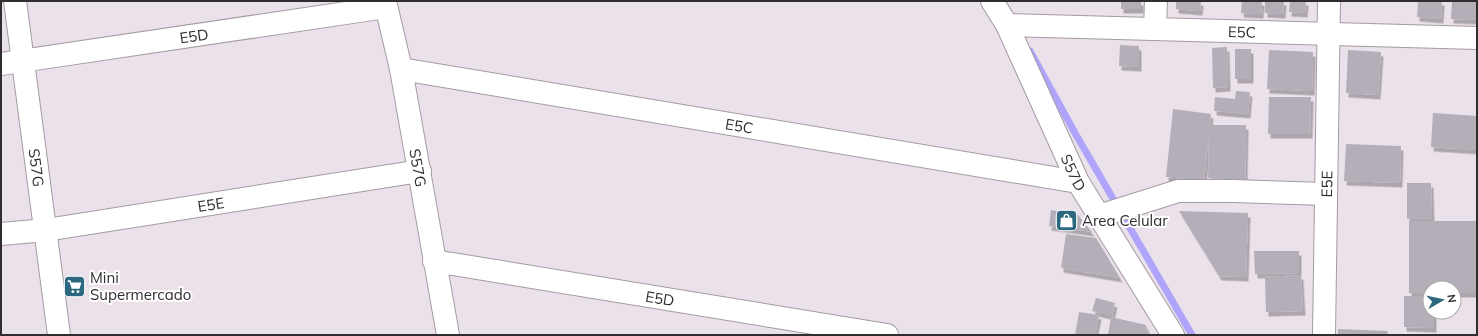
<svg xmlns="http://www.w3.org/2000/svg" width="1478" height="336" font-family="Mulish,sans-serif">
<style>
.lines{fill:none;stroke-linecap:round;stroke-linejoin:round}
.stream{stroke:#aea4fb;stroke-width:7}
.building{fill:#b3aeb7;filter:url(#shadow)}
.street-casing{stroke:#a39ba3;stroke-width:24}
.street{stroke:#fff;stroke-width:22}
.labels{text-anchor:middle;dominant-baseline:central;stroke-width:4;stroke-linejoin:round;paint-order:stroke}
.street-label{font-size:15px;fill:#302d30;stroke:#fff}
.poi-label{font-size:15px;fill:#302d30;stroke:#fff;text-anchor:start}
</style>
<defs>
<filter id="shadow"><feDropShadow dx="2.5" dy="4.5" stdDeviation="0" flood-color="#0004"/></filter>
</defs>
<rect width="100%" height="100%" fill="#ebe1ea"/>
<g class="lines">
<path class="stream" d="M1030,51L1075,133L1192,335"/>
</g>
<g class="building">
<rect x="1121" y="1" width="20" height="8"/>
<path d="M1176,1H1201L1200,11L1176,9Z"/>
<path d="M1242,1H1262L1261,14L1241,13Z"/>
<path d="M1265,1H1284L1283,14L1265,13Z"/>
<path d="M1290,1H1306L1305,13L1289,12Z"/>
<path d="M1418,1H1442L1441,19L1417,17Z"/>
<path d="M1452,1H1477V20L1451,19Z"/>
<path d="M1120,45L1139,46V67L1119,66Z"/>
<path d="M1227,47L1228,87L1213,88L1212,48Z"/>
<rect x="1235" y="49" width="16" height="30"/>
<path d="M1269,50L1313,52L1312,91L1267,89Z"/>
<path d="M1348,50L1381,52L1378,95L1346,93Z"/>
<path d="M1236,91L1250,92L1248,114L1214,111L1215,97L1235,99Z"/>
<path d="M1269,97H1311L1310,134H1268Z"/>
<path d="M1173,109L1211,114L1210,125H1246L1245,180L1208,178L1209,134L1204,181L1166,177Z"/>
<path d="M1433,113L1477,116V150L1431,147Z"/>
<path d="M1346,144L1401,146L1400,183L1344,181Z"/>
<path d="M1407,183H1431L1432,218L1407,219Z"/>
<path d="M1051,210L1078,215L1092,232L1049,226Z"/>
<path d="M1179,211L1248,213L1246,277L1219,276Z"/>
<path d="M1409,221H1477V293H1454V288H1430V293H1409Z"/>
<path d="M1066,234L1096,238L1120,278L1061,268Z"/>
<path d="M1254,251H1299V273L1255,274Z"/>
<path d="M1301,275L1303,311L1266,312L1265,277Z"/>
<path d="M1404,296H1430V312H1434V328L1404,327Z"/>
<path d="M1096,298L1115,303L1112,316L1092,311Z"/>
<path d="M1079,312L1099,315L1095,335H1075Z"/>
<path d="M1111,317L1146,325L1148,335H1108Z"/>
<path d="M1338,329L1388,331L1387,335H1338Z"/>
</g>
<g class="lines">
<defs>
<g id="street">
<path id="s1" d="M15,1L59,335"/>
<path id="s2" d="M385,1L401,69L448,335"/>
<path id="s3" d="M992,1L1007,25L1078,182L1173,335"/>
<path id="s4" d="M1007,25L1477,38"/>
<path d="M1155,29L1156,1"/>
<path id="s5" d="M1,64L386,7"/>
<path id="s6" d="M401,69L1078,182"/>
<path d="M1099,216L1178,191H1233L1326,194"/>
<path id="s7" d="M1,234L46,230L420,171"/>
<path id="s8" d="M434,261L887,335"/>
<path id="s9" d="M1324,335L1329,1"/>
</g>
</defs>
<use href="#street" class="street-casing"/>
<use href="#street" class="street"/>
</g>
<defs>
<symbol id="shop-square" viewBox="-11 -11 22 22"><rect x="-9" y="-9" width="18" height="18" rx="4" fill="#2c687f" stroke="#fff"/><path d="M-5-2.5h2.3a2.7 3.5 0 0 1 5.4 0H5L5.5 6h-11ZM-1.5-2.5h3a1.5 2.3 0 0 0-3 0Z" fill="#fff"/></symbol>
<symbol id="supermarket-square" viewBox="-11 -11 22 22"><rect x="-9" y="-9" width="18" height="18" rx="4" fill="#2c687f" stroke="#fff"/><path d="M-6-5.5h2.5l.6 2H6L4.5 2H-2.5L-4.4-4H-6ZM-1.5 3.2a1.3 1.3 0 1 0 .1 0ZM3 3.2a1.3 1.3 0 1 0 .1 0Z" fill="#fff"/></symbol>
</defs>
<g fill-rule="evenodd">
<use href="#shop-square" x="1054" y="208" width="25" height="25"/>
<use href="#supermarket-square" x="62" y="274" width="25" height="25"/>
</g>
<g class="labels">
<g class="street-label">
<text stroke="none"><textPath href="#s4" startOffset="235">E5C</textPath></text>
<text stroke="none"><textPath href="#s5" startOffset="195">E5D</textPath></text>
<text stroke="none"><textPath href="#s6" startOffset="343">E5C</textPath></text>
<text stroke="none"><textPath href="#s1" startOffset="168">S57G</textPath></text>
<text stroke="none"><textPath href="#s2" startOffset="170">S57G</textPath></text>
<text stroke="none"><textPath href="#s3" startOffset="190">S57D</textPath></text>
<text stroke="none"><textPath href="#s9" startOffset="151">E5E</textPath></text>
<text stroke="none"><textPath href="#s7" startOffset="212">E5E</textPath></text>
<text stroke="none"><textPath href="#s8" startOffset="229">E5D</textPath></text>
</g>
<g class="poi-label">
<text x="1082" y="220">Area Celular</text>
<text x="90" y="277">Mini<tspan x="90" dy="17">Supermercado</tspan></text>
</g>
</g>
<rect width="1478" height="336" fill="none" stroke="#302d30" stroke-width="4"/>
<g transform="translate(1442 300) rotate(81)"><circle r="19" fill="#ffffff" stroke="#acabac"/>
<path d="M0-3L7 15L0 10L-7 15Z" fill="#2c687f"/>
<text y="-6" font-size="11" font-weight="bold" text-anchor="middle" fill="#302d30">N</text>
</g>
</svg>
